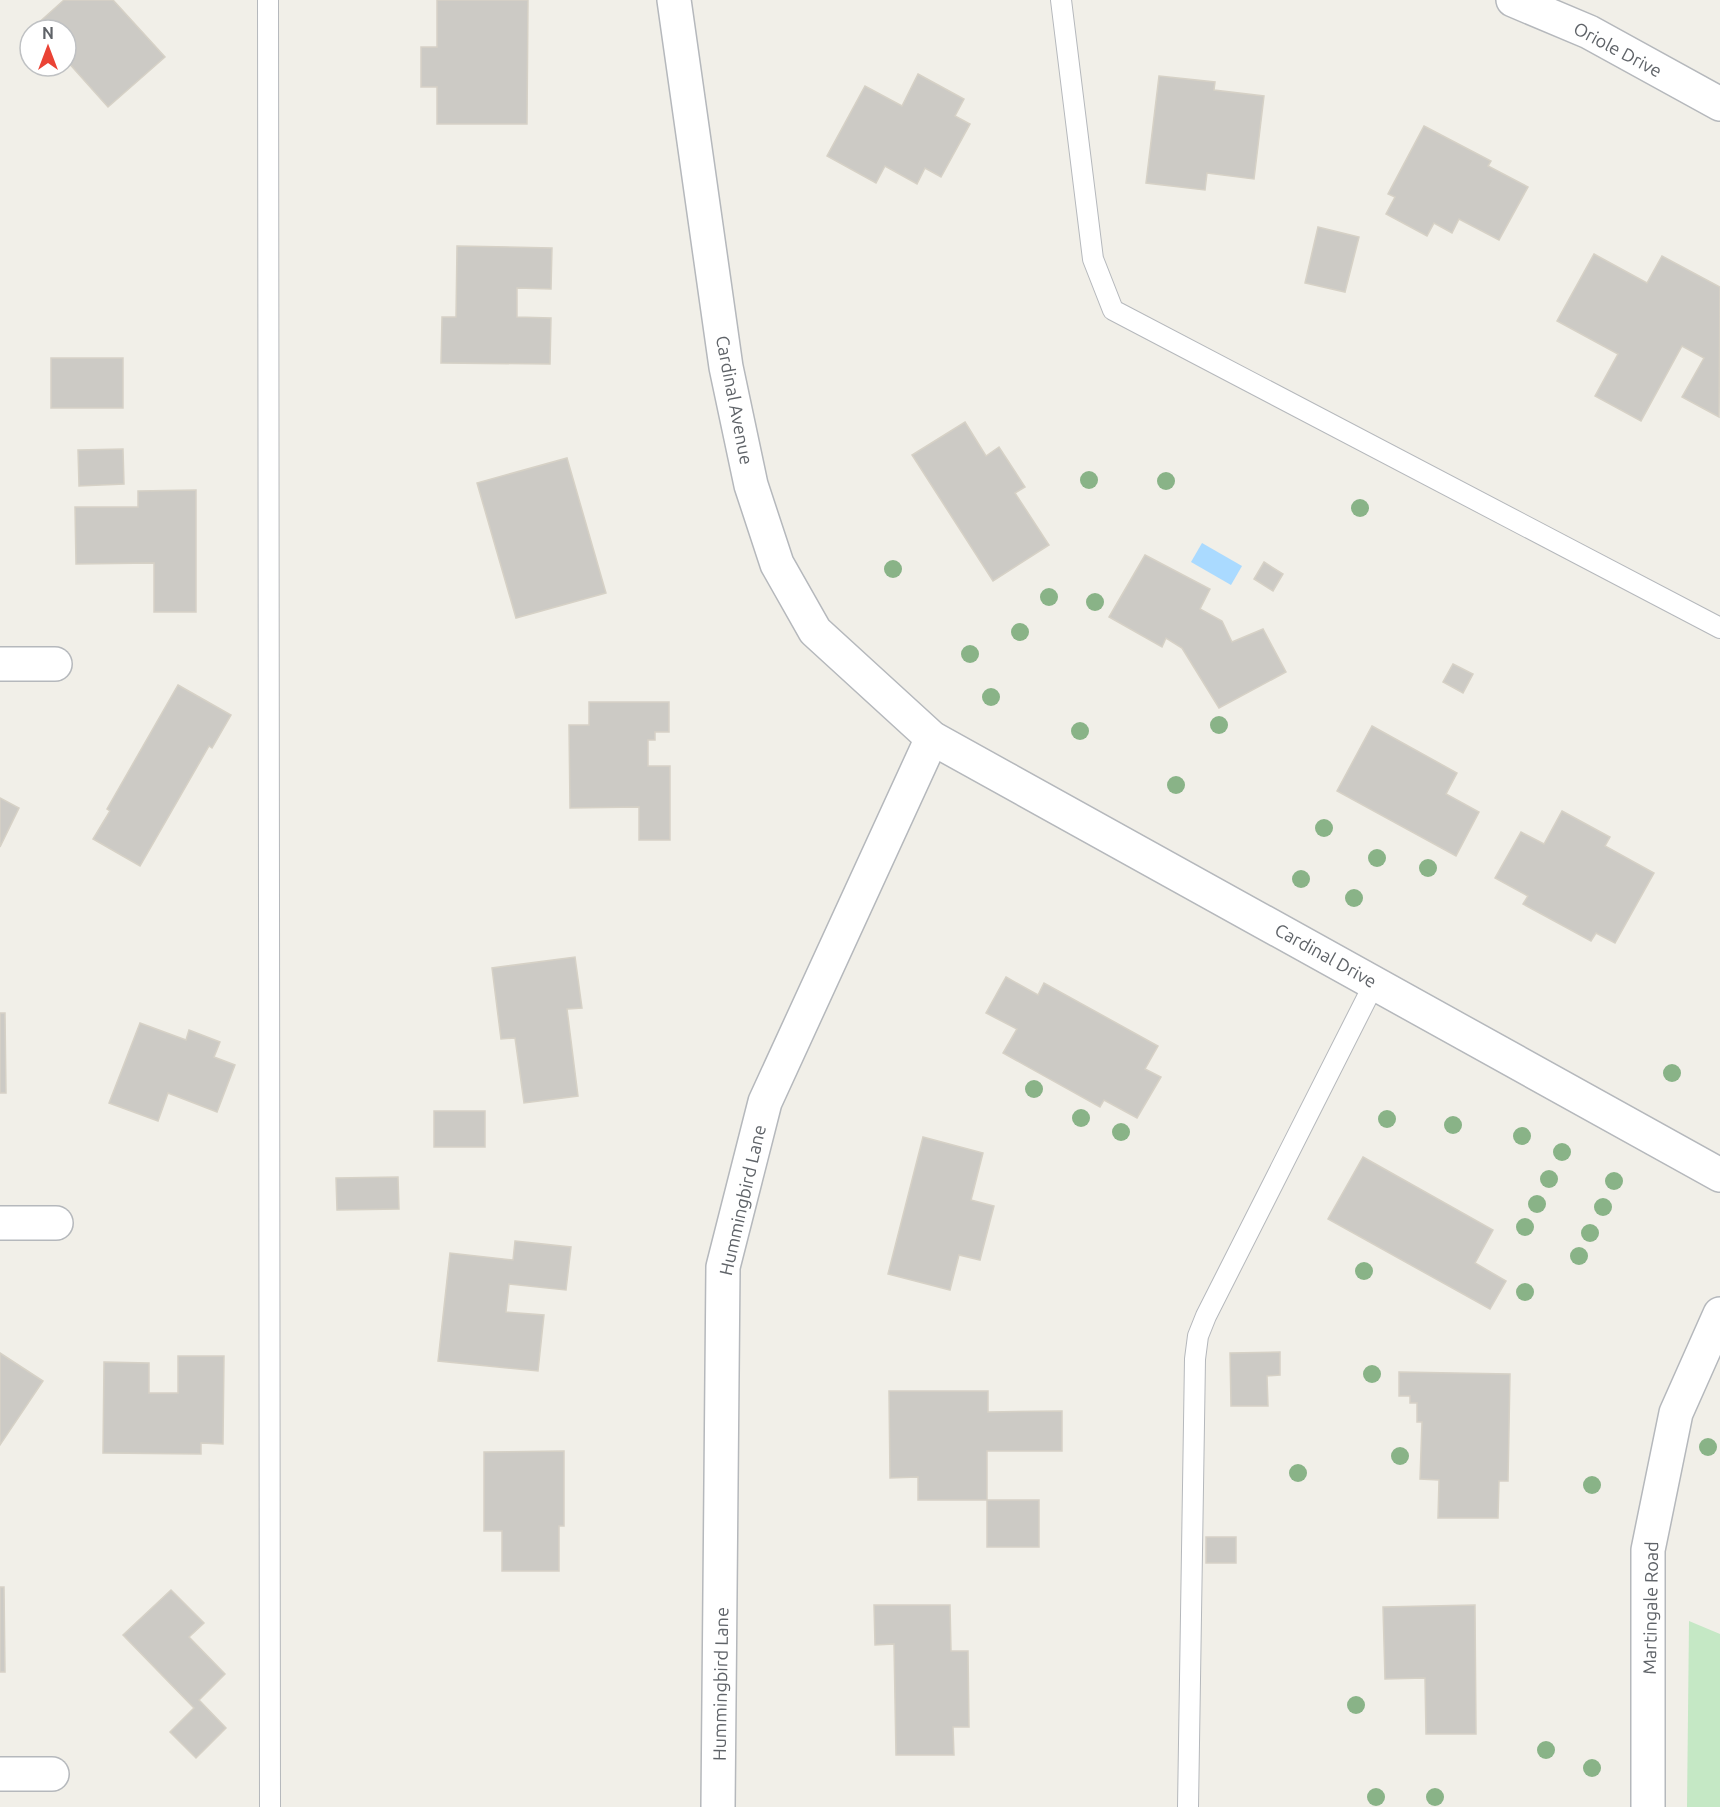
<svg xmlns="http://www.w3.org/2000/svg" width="1720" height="1807" font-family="Ubuntu,sans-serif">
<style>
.green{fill:#c5e8c5}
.water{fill:#aadaff}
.building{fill:#cccac5;stroke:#d6d1c6;stroke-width:1.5}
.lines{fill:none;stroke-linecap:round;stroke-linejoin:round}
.lane-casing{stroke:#b5b8bc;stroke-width:22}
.street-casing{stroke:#b5b8bc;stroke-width:36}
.lane{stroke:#fff;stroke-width:20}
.street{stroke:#fff;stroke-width:33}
.tree{fill:#89b387}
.labels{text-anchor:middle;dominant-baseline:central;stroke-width:5;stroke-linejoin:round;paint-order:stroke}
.street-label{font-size:18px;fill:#5f6368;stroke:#fff}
</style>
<rect width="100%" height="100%" fill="#f1efe8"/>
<path class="green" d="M1689,1621L1720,1634V1807H1687Z"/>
<path class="water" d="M1202,543L1242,566L1231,585L1191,562Z"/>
<g class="building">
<path d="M64,0H113L165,57L108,107L66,60V30H39L35,26Z"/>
<path d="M437,0H528L527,124H437V87H421V47H437Z"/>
<path d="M918,74L964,99L955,116L970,124L941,177L925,168L917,184L885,166L876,183L827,156L865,86L902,106Z"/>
<path d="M1159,76L1215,82L1214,90L1264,96L1254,179L1207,173L1205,190L1146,183Z"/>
<path d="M1424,126L1491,161L1488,166L1528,187L1499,240L1459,219L1452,233L1434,223L1427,236L1386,214L1395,197L1388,194Z"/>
<path d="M1318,227L1359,237L1345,292L1305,283Z"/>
<path d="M457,246L552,248L551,289L517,288V317L551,318L550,364L441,363L442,317H456Z"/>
<path d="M1594,254L1647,283L1662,256L1720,287L1719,417L1682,397L1704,358L1682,346L1641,421L1595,396L1618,354L1557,321Z"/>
<rect x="51" y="358" width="72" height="50"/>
<path d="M965,422L986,456L999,447L1025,487L1015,493L1049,545L993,581L912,455Z"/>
<path d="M123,449L124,484L79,486L78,450Z"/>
<path d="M567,458L606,593L516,618L477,483Z"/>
<path d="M196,490V612H154V563L76,564L75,507H138V491Z"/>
<path d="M1145,555L1210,589L1200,609L1222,621L1232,642L1263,629L1286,672L1219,708L1182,648L1166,638L1162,647L1109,617Z"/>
<path d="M1264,562L1283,574L1273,591L1254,579Z"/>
<path d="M1453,664L1473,674L1463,693L1443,682Z"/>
<path d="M178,685L231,715L212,748L209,746L140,866L93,839L110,811L107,809Z"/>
<path d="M589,702H669V732H655V740H648V766H670V840H639V807L570,808L569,725H589Z"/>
<path d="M1372,726L1457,773L1446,794L1479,812L1456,856L1337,791Z"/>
<path d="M0,798L19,808L0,847Z"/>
<path d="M1562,811L1610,837L1605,846L1654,873L1615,943L1596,933L1591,941L1523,904L1528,896L1495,878L1521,832L1544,844Z"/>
<path d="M575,957L582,1008L567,1009L578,1096L524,1103L515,1038L501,1039L492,968Z"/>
<path d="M1006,977L1038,995L1044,983L1158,1046L1145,1069L1161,1077L1137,1118L1104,1100L1100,1107L1003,1053L1017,1029L986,1013Z"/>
<path d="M0,1013H5L6,1093H0Z"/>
<path d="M140,1023L186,1040L189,1030L220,1042L214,1057L235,1065L217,1112L168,1093L158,1121L109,1103Z"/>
<rect x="434" y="1111" width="51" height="36"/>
<path d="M923,1137L983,1153L971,1200L994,1206L980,1260L959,1255L950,1290L888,1274Z"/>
<path d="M1363,1157L1493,1230L1475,1263L1506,1281L1490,1309L1328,1219Z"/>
<path d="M398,1177L399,1209L337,1210L336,1178Z"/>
<path d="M515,1241L571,1247L566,1290L509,1284L506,1312L544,1315L538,1371L438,1361L450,1253L513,1260Z"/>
<path d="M1280,1352V1375L1267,1376L1268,1406H1231L1230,1353Z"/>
<path d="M0,1353L43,1381L0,1445Z"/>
<path d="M178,1356H224L223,1444L201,1443V1454L103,1453L104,1362L149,1363V1393H178Z"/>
<path d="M1399,1372L1510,1374L1508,1481H1499L1498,1518H1438L1439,1480L1420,1479L1422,1422H1417V1403H1410V1396H1399Z"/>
<path d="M889,1391H988V1412L1062,1411V1451H987V1500H918V1477L890,1478Z"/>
<path d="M564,1451V1526H559V1571H502V1531H484V1452Z"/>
<rect x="987" y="1500" width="52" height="47"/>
<rect x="1206" y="1537" width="30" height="26"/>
<path d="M0,1587H4L5,1672H0Z"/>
<path d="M171,1590L204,1623L189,1637L225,1674L199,1700L226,1728L196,1758L170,1732L194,1708L123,1635Z"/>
<path d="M874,1605H950L951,1651H968L969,1727H953L954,1755H896L894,1644L875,1645Z"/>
<path d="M1475,1605L1476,1734H1426L1425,1678L1385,1679L1383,1607Z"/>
</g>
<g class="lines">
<defs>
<g id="lane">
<path d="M268,0L270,1807"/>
<path d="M1061,0L1093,259L1113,310L1720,628"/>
<path d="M1188,1807L1195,1359L1198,1336L1206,1316L1375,982"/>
</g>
<g id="street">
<path d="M674,0L726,367L751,485L777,564L815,631L932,738L1720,1175"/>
<path d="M1513,0L1589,32L1720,104"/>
<path d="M0,664H55"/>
<path d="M0,1223H56"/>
<path d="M0,1774H52"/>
<path d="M718,1807L723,1267L765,1102L932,738"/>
<path d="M1648,1807V1550L1676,1413L1720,1314"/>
</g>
</defs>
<use href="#lane" class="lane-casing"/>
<use href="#street" class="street-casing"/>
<use href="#lane" class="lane"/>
<use href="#street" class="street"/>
</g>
<g class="tree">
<circle cx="1089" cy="480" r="9"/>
<circle cx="1166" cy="481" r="9"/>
<circle cx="1360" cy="508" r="9"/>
<circle cx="893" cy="569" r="9"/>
<circle cx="1049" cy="597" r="9"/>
<circle cx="1095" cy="602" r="9"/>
<circle cx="1020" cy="632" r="9"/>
<circle cx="970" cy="654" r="9"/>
<circle cx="991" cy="697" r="9"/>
<circle cx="1219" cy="725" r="9"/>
<circle cx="1080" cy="731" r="9"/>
<circle cx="1176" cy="785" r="9"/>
<circle cx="1324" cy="828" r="9"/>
<circle cx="1377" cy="858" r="9"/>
<circle cx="1428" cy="868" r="9"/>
<circle cx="1301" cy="879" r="9"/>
<circle cx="1354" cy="898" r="9"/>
<circle cx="1672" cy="1073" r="9"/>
<circle cx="1034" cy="1089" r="9"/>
<circle cx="1081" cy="1118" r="9"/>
<circle cx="1387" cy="1119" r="9"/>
<circle cx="1453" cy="1125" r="9"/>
<circle cx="1121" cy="1132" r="9"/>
<circle cx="1522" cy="1136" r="9"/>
<circle cx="1562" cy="1152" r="9"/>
<circle cx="1549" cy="1179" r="9"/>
<circle cx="1614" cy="1181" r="9"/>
<circle cx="1537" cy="1204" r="9"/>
<circle cx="1603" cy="1207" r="9"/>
<circle cx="1525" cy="1227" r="9"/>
<circle cx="1590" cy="1233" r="9"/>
<circle cx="1579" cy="1256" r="9"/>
<circle cx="1364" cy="1271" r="9"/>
<circle cx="1525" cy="1292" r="9"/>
<circle cx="1372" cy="1374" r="9"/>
<circle cx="1708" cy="1447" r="9"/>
<circle cx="1400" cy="1456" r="9"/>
<circle cx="1298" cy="1473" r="9"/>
<circle cx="1592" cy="1485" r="9"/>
<circle cx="1356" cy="1705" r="9"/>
<circle cx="1546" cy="1750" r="9"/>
<circle cx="1592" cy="1768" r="9"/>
<circle cx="1376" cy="1797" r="9"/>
<circle cx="1435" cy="1797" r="9"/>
</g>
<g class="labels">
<g class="street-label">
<text transform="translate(1618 49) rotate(28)">Oriole Drive</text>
<text transform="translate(735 400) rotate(79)">Cardinal Avenue</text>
<text transform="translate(1326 955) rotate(29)">Cardinal Drive</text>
<text transform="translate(742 1200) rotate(-77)">Hummingbird Lane</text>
<text transform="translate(1650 1608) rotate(-89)">Martingale Road</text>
<text transform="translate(720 1684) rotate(-89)">Hummingbird Lane</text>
</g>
</g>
<g transform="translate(48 48)"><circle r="28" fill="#ffffff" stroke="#bfc1c3" stroke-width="1.5"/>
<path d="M0-4.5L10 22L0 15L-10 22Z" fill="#ea4335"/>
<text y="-9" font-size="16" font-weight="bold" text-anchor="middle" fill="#5f6368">N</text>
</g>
</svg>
